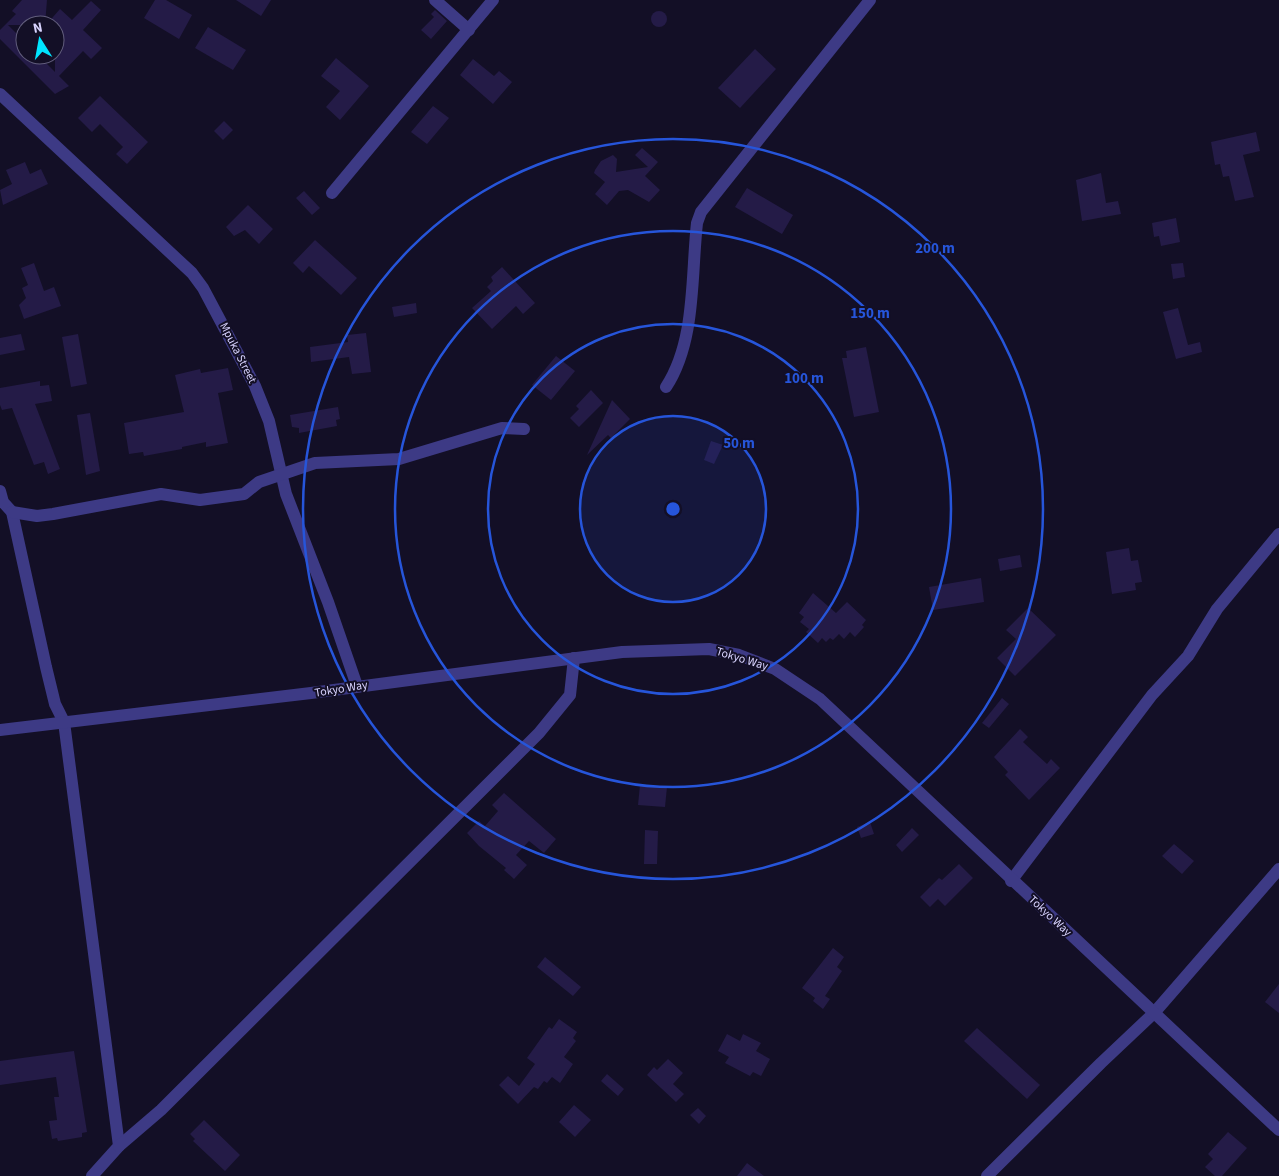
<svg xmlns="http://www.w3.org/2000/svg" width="1279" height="1176" font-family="'Source Sans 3',sans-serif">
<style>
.building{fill:#241b47}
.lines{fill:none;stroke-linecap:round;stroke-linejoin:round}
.minor{stroke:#3d3a85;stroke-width:12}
.tertiary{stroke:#3d3a85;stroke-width:12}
.ring{fill:none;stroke:#2655da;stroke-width:2.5}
.labels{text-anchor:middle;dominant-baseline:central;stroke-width:4;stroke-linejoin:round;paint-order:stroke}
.street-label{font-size:12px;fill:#d9d4ff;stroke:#130f26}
.centre{fill:#2655da;stroke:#130f26;stroke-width:2.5}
.ring-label{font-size:15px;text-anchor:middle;font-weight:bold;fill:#2655da;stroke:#130f26;stroke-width:4;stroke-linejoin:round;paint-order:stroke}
</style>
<rect width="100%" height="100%" fill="#130f26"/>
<g class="building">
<path d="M22,0H47L45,25H8L25,42V55H38L55,72V25H46L60,9L72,20L91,1L101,10L83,30L102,48L91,59L83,51L59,76L69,86L55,94L0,39V30L16,14L12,11Z"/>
<path d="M155,0H166L192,15L179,39L144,18Z"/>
<path d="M236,0H271L261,16Z"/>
<path d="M435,10L447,21L431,39L421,30L434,17L431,14Z"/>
<circle cx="659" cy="19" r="8"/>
<path d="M208,27L246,50L233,70L195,48Z"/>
<path d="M755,49L776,69L740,108L718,88Z"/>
<path d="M336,58L369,86L340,120L326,107L340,91L321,76Z"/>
<path d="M473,59L494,76L499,71L512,82L493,104L460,75Z"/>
<path d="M100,96L148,142L127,164L116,154L123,147L100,124L92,132L78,118Z"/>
<path d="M433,106L449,118L427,144L411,132Z"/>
<path d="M224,121L233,130L223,140L214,131Z"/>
<path d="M1256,132L1260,151L1243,155L1254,197L1235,201L1229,176L1223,177L1220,164L1215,165L1211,142Z"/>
<path d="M642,148L658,162L645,176L660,190L649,202L628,190L619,191L607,205L595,194L605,182L594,173L595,170L601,161L613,155L617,159L616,172L648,167L635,155Z"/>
<path d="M25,162L30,174L41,169L48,184L3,205L0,190L12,184L6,170Z"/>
<path d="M1101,173L1106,203L1118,201L1121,214L1082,221L1076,180Z"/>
<path d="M747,188L793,215L782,234L735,207Z"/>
<path d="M304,191L320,208L312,215L296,198Z"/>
<path d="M248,205L273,229L259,244L245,230L234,236L226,227Z"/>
<path d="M1176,218L1180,242L1161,246L1159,236L1154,237L1152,223Z"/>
<path d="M315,240L357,278L341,295L309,266L303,273L293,263Z"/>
<path d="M34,263L44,291L54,287L61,306L24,319L19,305L26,298L22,288L28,285L21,268Z"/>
<path d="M1183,263L1185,277L1173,279L1171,264Z"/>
<path d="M502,267L535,303L523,314L516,306L492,329L472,308L491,291L487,287L493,281L491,277Z"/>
<path d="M416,303L417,313L394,317L392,307Z"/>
<path d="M1178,308L1188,345L1200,342L1202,352L1176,359L1163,312Z"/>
<path d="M366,333L371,372L352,374L349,357L311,362L310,347L348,342L347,335Z"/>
<path d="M21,334L25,350L0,355V338Z"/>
<path d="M78,334L87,384L71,387L62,337Z"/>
<path d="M866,347L879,412L854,417L842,358H847L846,351Z"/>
<path d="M556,356L575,371L551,400L532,385Z"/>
<path d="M228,368L233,390L218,393L228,443L206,447V442L182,447V449L144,456L143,452L129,454L124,423L184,412L175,375L200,369L201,373Z"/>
<path d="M40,381V386L49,385L52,401L35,404L60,469L48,474L44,462L34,465L12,408L2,410L0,405V388Z"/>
<path d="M591,390L603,403L579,427L570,418L579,409L576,406Z"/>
<path d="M612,400L630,419L611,438L608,435L587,455Z"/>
<path d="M338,407L340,419L336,420L337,426L299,433V428L292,427L290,415Z"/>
<path d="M90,413L100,471L86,475L77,415Z"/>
<path d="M711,441L723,445L714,464L704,460Z"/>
<path d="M1129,548L1131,561L1138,560L1142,582L1135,583L1136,590L1112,594L1106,552Z"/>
<path d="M1020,555L1022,567L1000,571L998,559Z"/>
<path d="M981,578L984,602L933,610L929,587Z"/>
<path d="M813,593L836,613L847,602L866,620L862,625L864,627L855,637L850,632L844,639L839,634L833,640L830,638L826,642L822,638L818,643L806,632L809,629L800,622L804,617L799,613Z"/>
<path d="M1028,608L1056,635L1015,676L997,658L1016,639L1006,630Z"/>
<path d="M1002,698L1009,704L989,728L982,723Z"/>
<path d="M1020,729L1028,737L1023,742L1047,764L1051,759L1060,768L1029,800L1005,775L1008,772L994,757Z"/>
<path d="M640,785L667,787L665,807L638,805Z"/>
<path d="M504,793L556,839L544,853L529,841L516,855L527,865L514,879L504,870L506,868L479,846L467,833L479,821L485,826L498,811L492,805Z"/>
<path d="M870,822L874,834L861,838L857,827Z"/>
<path d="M912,828L919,835L902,852L896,845Z"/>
<path d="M645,830L658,831L657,864H644Z"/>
<path d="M1174,844L1194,861L1182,874L1162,856Z"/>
<path d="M959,864L973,878L945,906L938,899L930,907L920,897L939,878L942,880Z"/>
<path d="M833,948L844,957L837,967L842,971L825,996L830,999L823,1009L813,1001L815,998L802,988Z"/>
<path d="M545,957L581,987L573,996L537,967Z"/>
<path d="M1279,984V1013L1265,1002Z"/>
<path d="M559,1019L577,1032L573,1038L576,1041L564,1057L573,1064L560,1083L552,1077L547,1083L544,1081L538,1089L534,1087L518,1104L499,1085L508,1076L519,1086L535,1064L527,1058L549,1027L552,1029Z"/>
<path d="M977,1028L1040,1085L1027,1099L964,1041Z"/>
<path d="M727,1034L740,1041L743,1034L761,1043L756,1051L770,1059L761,1076L753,1072L750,1076L725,1063L729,1057L718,1051Z"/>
<path d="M74,1051L87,1132L82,1133V1137L58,1141L57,1138L52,1139L49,1121L57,1120L54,1097H59L56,1077L0,1085V1061Z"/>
<path d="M668,1059L683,1073L673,1084L684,1094L676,1102L647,1075L654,1067L657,1070Z"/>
<path d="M607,1074L624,1089L618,1096L601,1081Z"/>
<path d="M574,1105L591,1120L575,1137L559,1122Z"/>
<path d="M698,1108L706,1116L699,1124L690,1115Z"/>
<path d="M204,1120L240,1155L225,1171L193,1141L195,1139L190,1134Z"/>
<path d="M1228,1132L1247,1148L1222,1176H1215L1205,1167L1213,1159L1208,1154Z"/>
<path d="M747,1163L764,1176H737Z"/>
</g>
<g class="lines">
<g class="minor">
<path d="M435,0L469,30"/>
<path d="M0,94L192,273L203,288L255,386L269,421L286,494L328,602L357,686"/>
<path d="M332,193L493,0"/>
<path d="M666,387C696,341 691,277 697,223L701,212L870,0"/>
<path d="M0,491L3,502L12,512L46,667L55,704L64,722L119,1146L92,1176"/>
<path d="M12,512L37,516L53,514L161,494L200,500L244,494L259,482L315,463L399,459L502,428L524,429"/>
<path d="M1011,881L1152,695L1188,656L1217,609L1279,534"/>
<path d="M119,1146L161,1110L539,733L570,695L574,658"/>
<path d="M987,1176L1101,1063L1154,1013L1279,869"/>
</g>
<path class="tertiary" d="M0,730L311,693L622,652L709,649L739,655L775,669L820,699L1279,1130"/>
</g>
<circle cx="673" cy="509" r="93" fill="#2655da" fill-opacity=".12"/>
<g class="ring">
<circle cx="673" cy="509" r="93"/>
<circle cx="673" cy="509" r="185"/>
<circle cx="673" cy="509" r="278"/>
<circle cx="673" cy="509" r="370"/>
</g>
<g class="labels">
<g class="street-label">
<text transform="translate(238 353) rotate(63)">Mpuka Street</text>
<text transform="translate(742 659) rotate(17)">Tokyo Way</text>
<text transform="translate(341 689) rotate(-9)">Tokyo Way</text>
<text transform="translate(1050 916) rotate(43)">Tokyo Way</text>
</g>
</g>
<circle cx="673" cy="509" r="8" class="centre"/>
<g class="ring-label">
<text x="935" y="253">200 m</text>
<text x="870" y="318">150 m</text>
<text x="804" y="383">100 m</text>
<text x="739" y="448">50 m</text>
</g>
<g transform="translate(40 40) rotate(349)"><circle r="24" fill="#130f26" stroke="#625e7d"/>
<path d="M0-4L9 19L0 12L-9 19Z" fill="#00e5ff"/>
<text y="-8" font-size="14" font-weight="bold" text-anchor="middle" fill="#d9d4ff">N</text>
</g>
</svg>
